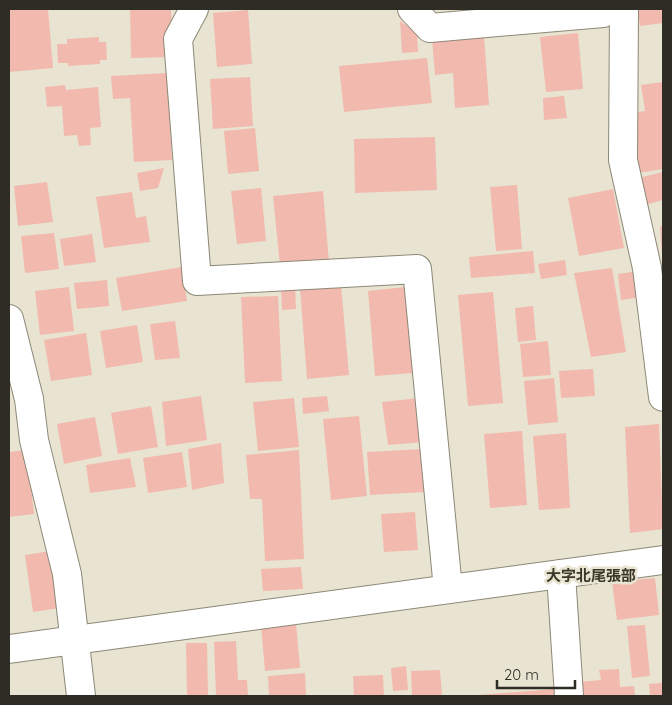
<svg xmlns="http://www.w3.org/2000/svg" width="672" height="705" font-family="Quicksand,'Noto Sans JP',sans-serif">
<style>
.building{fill:#f2b9ae}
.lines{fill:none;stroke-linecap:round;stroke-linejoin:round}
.minor-casing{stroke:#8c8877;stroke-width:30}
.minor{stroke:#fff;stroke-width:28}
.labels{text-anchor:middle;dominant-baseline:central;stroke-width:5;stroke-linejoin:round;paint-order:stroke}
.quarter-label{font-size:15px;font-weight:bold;fill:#3b3728;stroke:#e8e4d1}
</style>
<rect width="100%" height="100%" fill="#e8e4d1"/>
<g class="building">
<path d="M9,9H48L53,68L9,72Z"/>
<path d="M130,9H171L173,57L131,58Z"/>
<path d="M637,9H663V23L640,26Z"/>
<path d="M248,10L252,64L217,67L213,13Z"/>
<path d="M400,21L417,33L418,52L402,53Z"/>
<path d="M578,33L583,89L546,92L540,37Z"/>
<path d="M484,35L489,105L455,108L453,73L435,75L432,39Z"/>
<path d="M99,37V42H106L107,60H100V64L68,66V63H58L57,44H67V39Z"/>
<path d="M427,58L432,103L344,112L339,66Z"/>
<path d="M167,73L172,160L134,162L130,98L113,99L111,76Z"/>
<path d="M250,77L253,126L213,129L210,79Z"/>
<path d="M663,82V169L638,173L630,113L645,111L641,85Z"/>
<path d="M65,85L66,90L98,87L101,127L90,128L91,145L79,146L77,135L64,136L62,106L47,107L45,87Z"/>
<path d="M564,96L567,118L544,120L543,98Z"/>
<path d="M255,128L259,171L228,174L224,131Z"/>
<path d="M435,137L437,190L355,193L354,139Z"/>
<path d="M164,168L158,188L140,191L137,173Z"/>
<path d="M663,172V200L645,205L638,178Z"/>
<path d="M47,182L53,222L18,226L14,186Z"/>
<path d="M517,185L522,249L496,251L490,187Z"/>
<path d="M261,188L266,241L237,244L231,191Z"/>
<path d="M613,189L624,248L579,256L568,198Z"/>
<path d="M323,191L329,262L280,266L273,196Z"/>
<path d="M132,192L136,218L146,216L150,242L104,248L96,197Z"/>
<path d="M663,226V254H662L660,227Z"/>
<path d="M54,233L59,269L25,273L21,236Z"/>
<path d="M92,234L96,262L64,266L60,239Z"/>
<path d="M533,251L535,273L471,278L469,257Z"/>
<path d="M565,260L567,275L541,279L538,264Z"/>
<path d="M182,267L187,301L122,311L116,278Z"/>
<path d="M612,268L626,352L591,357L574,273Z"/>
<path d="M639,271L642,297L621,300L618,274Z"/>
<path d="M107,280L109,306L77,309L74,283Z"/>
<path d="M341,285L349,375L307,379L300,288Z"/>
<path d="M295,286L296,309L282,310L281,287Z"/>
<path d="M69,287L74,331L40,335L35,291Z"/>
<path d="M405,287L413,373L375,376L368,291Z"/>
<path d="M493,292L503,403L468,406L458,295Z"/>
<path d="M278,296L282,381L245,383L241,297Z"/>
<path d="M533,306L536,340L518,342L515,308Z"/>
<path d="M175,321L180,358L155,360L150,324Z"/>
<path d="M137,325L143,362L106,368L100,331Z"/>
<path d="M86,333L92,375L51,381L44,340Z"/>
<path d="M548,341L551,375L523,377L520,344Z"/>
<path d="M593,369L595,396L561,398L559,371Z"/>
<path d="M554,378L558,422L528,425L524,381Z"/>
<path d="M201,396L207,440L166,446L162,402Z"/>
<path d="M327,396L329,411L303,414L302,398Z"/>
<path d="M294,398L299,447L258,451L253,402Z"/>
<path d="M419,398L424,442L388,445L382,402Z"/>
<path d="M151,406L158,447L118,454L111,413Z"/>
<path d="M359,416L367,496L331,500L323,419Z"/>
<path d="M95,417L102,456L64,464L57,424Z"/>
<path d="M659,424L663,529L630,533L625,427Z"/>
<path d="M522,431L527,505L490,508L484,434Z"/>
<path d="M566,433L570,508L539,510L533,436Z"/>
<path d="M221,443L224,483L192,490L188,449Z"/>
<path d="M423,449L426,492L370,495L367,452Z"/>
<path d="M27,450L34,514L9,517V452Z"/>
<path d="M299,450L304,559L265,561L262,499H250L246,455Z"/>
<path d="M182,452L187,487L148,493L143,458Z"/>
<path d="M130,458L136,487L90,493L86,465Z"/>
<path d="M415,512L418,550L384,552L381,514Z"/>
<path d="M57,550L66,607L33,612L25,555Z"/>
<path d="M301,567L303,589L263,591L261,569Z"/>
<path d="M655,578L659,615L617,620L612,582Z"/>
<path d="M296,623L300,668L265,671L261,626Z"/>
<path d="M645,625L650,676L632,678L627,626Z"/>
<path d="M236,641L238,680H247L248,696H216L214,642Z"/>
<path d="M186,643H207L208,696H187Z"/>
<path d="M406,666L408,690L393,691L391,668Z"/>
<path d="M619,669L620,687L634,686L635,696H582L580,682L601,680L599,670Z"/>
<path d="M440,670L442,696H412L411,671Z"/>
<path d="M305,673L306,696H269L268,676Z"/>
<path d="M383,675L384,696H354L353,676Z"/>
<path d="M663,683V696H650L649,684Z"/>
<path d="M556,689V696H478V695Z"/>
</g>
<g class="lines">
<defs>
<g id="minor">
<path d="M194,9L178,39L197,281L417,269L448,589"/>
<path d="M412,9L430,28L603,13"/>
<path d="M624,9L623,160L647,268L663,397"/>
<path d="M9,319L29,399L34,440L67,574L81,696"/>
<path d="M561,574L569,696"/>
<path d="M9,649L663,560"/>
</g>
</defs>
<use href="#minor" class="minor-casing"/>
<use href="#minor" class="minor"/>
</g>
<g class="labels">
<g class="quarter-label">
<text x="591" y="575">大字北尾張部</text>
</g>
</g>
<rect width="672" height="705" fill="none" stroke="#2d2c25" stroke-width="20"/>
<path d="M497 680v8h78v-8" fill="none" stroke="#2d2c25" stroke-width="2.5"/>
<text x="504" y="680" font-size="15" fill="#2d2c25" stroke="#e8e4d1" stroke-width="4" paint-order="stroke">20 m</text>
</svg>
